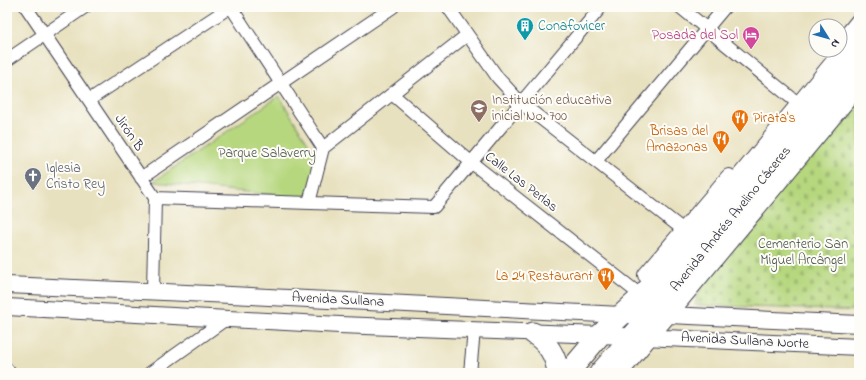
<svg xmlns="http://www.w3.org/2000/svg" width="866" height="380" viewBox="0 0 866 380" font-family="'Indie Flower',sans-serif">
  <defs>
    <pattern id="cemetery-stones" width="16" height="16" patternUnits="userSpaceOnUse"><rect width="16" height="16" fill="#b6d77e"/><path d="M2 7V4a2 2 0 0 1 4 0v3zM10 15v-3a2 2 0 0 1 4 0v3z" fill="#9cb86e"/></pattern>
  </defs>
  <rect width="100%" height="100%" fill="#fdfcf7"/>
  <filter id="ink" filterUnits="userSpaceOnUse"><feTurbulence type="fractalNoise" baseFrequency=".025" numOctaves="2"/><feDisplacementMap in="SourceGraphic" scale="8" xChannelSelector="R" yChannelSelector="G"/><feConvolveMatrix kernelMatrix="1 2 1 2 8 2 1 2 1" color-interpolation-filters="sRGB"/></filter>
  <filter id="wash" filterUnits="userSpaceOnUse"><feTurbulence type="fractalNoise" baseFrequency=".012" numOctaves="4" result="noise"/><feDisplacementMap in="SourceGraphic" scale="16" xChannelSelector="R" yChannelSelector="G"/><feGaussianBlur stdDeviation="0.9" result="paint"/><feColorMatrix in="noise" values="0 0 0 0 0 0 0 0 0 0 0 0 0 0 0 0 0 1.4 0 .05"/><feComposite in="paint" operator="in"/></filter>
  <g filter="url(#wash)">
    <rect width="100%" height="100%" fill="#e8e1bf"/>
    <path fill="#b6d77e" stroke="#6c7c5c" d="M279 96 318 159 309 199 153 182Z"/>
    <path fill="url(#cemetery-stones)" stroke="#6c7c5c" d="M859 94V311L695 305 697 295 702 286Z"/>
  </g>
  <g filter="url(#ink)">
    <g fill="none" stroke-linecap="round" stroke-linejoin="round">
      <defs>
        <path id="street" d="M26 7 155 198 153 291
          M231 7 323 148
          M448 7 498 78 521 103 690 235
          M680 7 794 100
          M7 60 85 7
          M392 94 472 163 634 290
          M89 100 230 7
          M323 148 467 35
          M596 161 725 7
          M141 178 393 7
          M155 198 434 207 601 7
          M309 203 323 148
          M7 369 10 373
          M150 373 226 319
          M470 373 474 330"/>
        <path id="secondary" d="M842 42 859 21
          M646 275 729 177
          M7 285 231 295 621 315H669L859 324
          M7 307 340 325 600 335 859 347
          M620 373 859 86"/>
        <path id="highway" d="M533 333C548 343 556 355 558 373
          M568 373 600 335 642 296 693 237 859 35
          M600 373 652 314 859 62"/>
      </defs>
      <use href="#street" stroke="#403f4f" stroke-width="14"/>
      <use href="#secondary" stroke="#403f4f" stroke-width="18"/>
      <use href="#highway" stroke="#403f4f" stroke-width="23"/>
      <use href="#street" stroke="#fff" stroke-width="12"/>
      <use href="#secondary" stroke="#fff" stroke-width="16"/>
      <use href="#highway" stroke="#fff" stroke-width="21"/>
    </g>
  </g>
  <defs>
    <symbol id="building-pin" viewBox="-11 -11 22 30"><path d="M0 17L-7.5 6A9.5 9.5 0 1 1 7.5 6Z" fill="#0f9aa8" stroke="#fdfcf7"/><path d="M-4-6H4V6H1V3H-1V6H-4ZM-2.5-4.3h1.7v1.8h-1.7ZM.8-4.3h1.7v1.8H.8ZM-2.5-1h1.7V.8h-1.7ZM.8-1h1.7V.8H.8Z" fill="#fff"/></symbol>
    <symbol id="hotel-pin" viewBox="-11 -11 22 30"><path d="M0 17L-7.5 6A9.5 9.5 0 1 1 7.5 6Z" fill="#d1479c" stroke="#fdfcf7"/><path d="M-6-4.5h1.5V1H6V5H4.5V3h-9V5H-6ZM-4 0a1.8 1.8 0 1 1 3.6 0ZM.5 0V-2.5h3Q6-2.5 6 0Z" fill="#fff"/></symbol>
    <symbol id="school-pin" viewBox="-11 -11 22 30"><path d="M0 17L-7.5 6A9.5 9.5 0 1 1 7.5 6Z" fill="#8d6e63" stroke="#fdfcf7"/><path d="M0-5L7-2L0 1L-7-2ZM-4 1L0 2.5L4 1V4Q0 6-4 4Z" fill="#fff"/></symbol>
    <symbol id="restaurant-pin" viewBox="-11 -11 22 30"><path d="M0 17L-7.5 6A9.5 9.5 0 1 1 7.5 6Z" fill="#e8710a" stroke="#fdfcf7"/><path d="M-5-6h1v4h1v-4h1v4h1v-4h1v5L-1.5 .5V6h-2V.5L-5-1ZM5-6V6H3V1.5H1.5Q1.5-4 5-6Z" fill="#fff"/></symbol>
    <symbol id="church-pin" viewBox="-11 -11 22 30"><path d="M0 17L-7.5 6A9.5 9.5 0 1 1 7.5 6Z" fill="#6b7280" stroke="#fdfcf7"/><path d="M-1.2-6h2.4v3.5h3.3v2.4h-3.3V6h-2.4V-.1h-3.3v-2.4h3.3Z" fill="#fff"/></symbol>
  </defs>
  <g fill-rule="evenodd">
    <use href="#building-pin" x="515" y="16" width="20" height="27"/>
    <use href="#hotel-pin" x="741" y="25" width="20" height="27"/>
    <use href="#school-pin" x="469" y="98" width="20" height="27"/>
    <use href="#restaurant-pin" x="730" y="108" width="20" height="27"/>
    <use href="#restaurant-pin" x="711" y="129" width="20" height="27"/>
    <use href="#church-pin" x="23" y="166" width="20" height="27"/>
    <use href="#restaurant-pin" x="596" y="266" width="20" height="27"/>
  </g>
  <g text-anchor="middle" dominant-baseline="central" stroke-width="4" stroke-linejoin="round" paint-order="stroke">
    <g font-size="14" fill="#0d838f" stroke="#fdfcf7" text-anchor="start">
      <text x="538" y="26">Conafovicer</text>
    </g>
    <g font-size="14" fill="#b23c85" stroke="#fdfcf7" text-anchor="end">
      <text x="738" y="35">Posada del Sol</text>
    </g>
    <g font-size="14" fill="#785e54" stroke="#fdfcf7" text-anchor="start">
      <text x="492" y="100">Institución educativa<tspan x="492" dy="16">inicial No. 700</tspan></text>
    </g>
    <g font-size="14" fill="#c56008" stroke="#fdfcf7" text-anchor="end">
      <text x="753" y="118" text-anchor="start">Pirata's</text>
      <text x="708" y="131">Brisas del<tspan x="708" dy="16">Amazonas</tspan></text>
      <text x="593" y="276">La 24 Restaurant</text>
    </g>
    <g font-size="14" fill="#22223b" stroke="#fdfcf7">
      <text transform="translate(129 133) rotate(56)">Jirón B</text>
      <text transform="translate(521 182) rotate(38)">Calle Las Perlas</text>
      <text transform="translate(731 219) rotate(-51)">Avenida Andrés Avelino Cáceres</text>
      <text transform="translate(338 300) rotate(3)">Avenida Sullana</text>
      <text transform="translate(745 341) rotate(3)">Avenida Sullana Norte</text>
    </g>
    <g font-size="14" fill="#4e584f" stroke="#fdfcf7">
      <text x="267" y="153">Parque Salaverry</text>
      <text x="803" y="244">Cementerio San<tspan x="803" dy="16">Miguel Arcángel</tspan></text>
    </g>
    <g font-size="14" fill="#5b616d" stroke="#fdfcf7" text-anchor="start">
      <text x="46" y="168">Iglesia<tspan x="46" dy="16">Cristo Rey</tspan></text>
    </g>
  </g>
  <rect width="866" height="380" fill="none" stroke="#fdfcf7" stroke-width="24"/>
  <g transform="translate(828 38) rotate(127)"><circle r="19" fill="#fdfcf7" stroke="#a5a5ac"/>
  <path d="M0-3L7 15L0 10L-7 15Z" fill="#1f6fb2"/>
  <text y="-6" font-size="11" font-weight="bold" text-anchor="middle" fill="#22223b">N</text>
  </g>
</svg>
